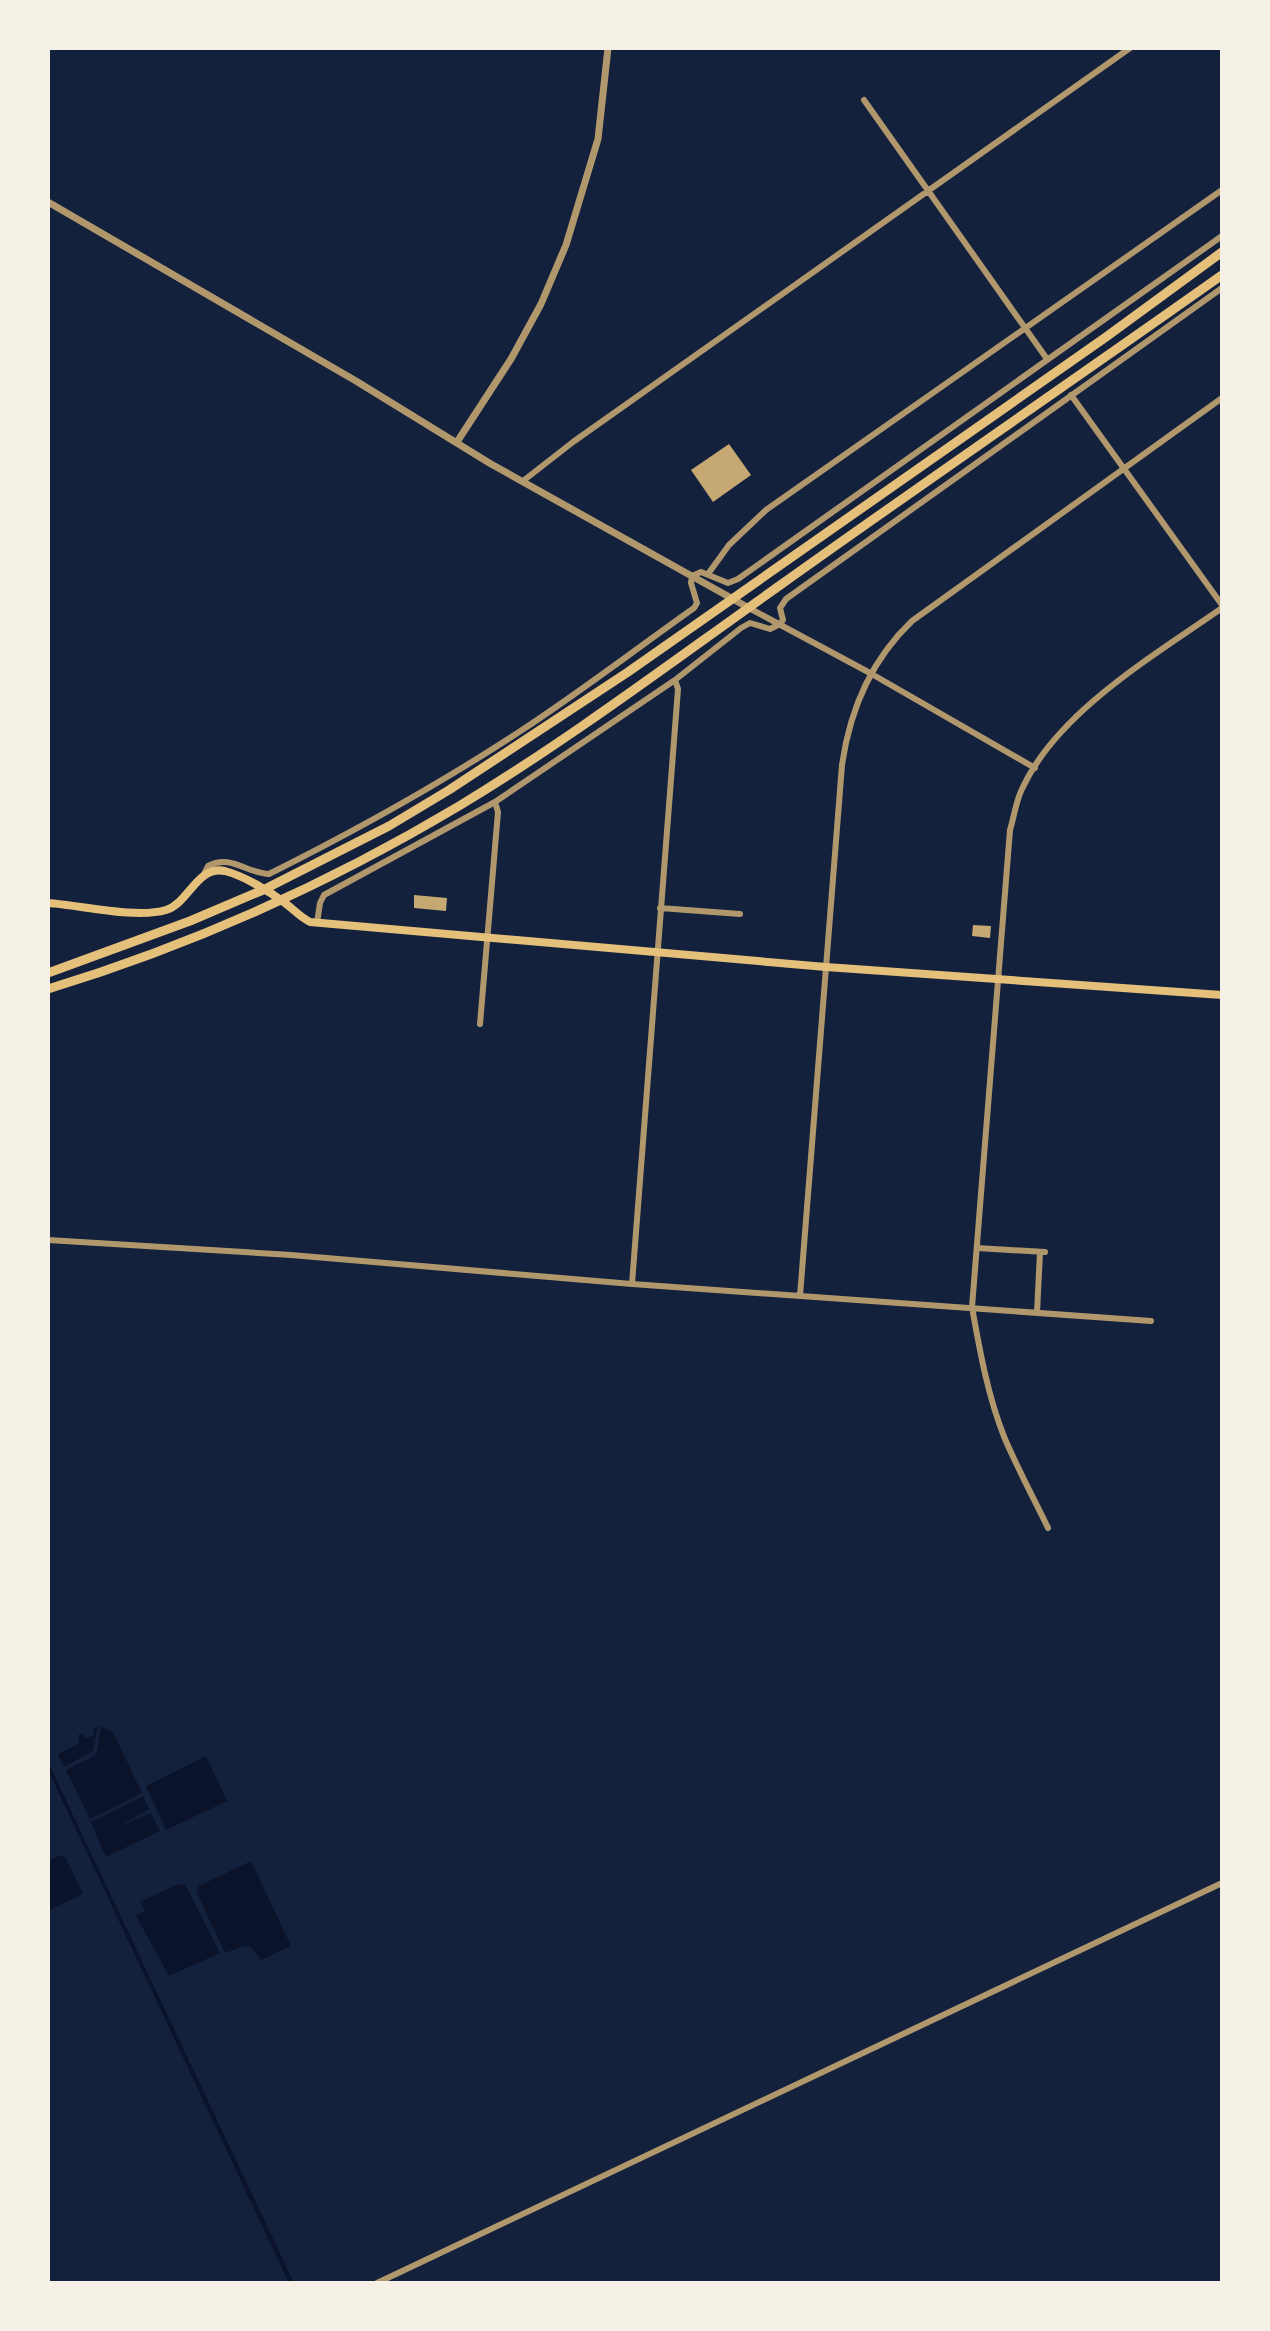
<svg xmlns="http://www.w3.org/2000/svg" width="1270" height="2331" viewBox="0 0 1270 2331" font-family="Mulish,sans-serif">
  <rect width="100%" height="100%" fill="#14213d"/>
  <path fill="#0b132b" d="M98 1726 93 1751 64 1767 58 1754 78 1744 79 1734H82L87 1739 94 1734V1728Z
    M101 1727 113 1732 142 1793 90 1819 66 1770 96 1755Z
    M206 1756 227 1801 166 1830 146 1786Z
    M48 1762 294 2283H289L48 1770Z
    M143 1796 149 1809 118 1827 151 1813 160 1831 106 1857 91 1822Z
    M61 1855 66 1858 83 1894 48 1911V1861Z
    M251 1861 291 1946 261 1960 251 1947 244 1946 225 1953 196 1891 199 1886Z
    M185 1884 220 1953 169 1976 136 1916 145 1911 140 1902 176 1885Z"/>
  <path fill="#c6a872" d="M729 444 751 475 713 502 691 470Z
    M414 895 447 898 446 911 414 908Z
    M973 925 991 926 990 938 972 936Z"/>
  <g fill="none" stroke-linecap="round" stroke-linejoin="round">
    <path stroke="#b1986c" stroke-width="6" d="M864 100 1047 359
      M1071 395 1222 605
      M523 481 573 442 1130 48
      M708 574 729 545 766 510 1222 190
      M749 608 870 673 1035 768
      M780 624 783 620 780 608 786 599 1222 288
      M204 874 208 866C231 854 246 873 269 874 355 831 438 785 519 732 579 693 636 649 694 608L697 603 691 583 692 576 701 572 728 583 738 579 1222 236
      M660 908 740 914
      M317 923 320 903 324 895 495 802 675 680 741 628 750 623 770 629 780 624
      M480 1024 498 812 495 802
      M48 1240 291 1255 632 1284 1151 1321
      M977 1248 1045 1252
      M632 1284 678 689 675 680
      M800 1296 842 765C850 709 871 660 912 621L1222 398
      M1037 1313 1040 1252
      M1048 1528C1034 1499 1018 1469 1005 1439 988 1397 980 1352 972 1307L1010 830C1014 817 1016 801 1022 789 1057 712 1155 655 1222 608
      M377 2283 1222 1883"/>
    <path stroke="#b1986c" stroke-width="7" d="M48 202 356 381 491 464 749 608
      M457 442 511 359 541 304 566 245 598 139 608 48"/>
    <path stroke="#e5c07b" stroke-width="8" d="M48 903C80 905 136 919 166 910 189 903 197 865 225 871 244 876 269 891 285 903 293 909 300 917 310 922L826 967 1222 995"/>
    <path stroke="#e5c07b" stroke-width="9" d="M48 973 190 921 263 890 389 826 449 790 628 672 1106 337 1222 252
      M48 989C192 945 330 883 459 806 570 739 673 661 779 586 926 481 1075 379 1222 275"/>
  </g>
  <rect width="1270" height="2331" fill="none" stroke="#f6f1e7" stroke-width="100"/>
</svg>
